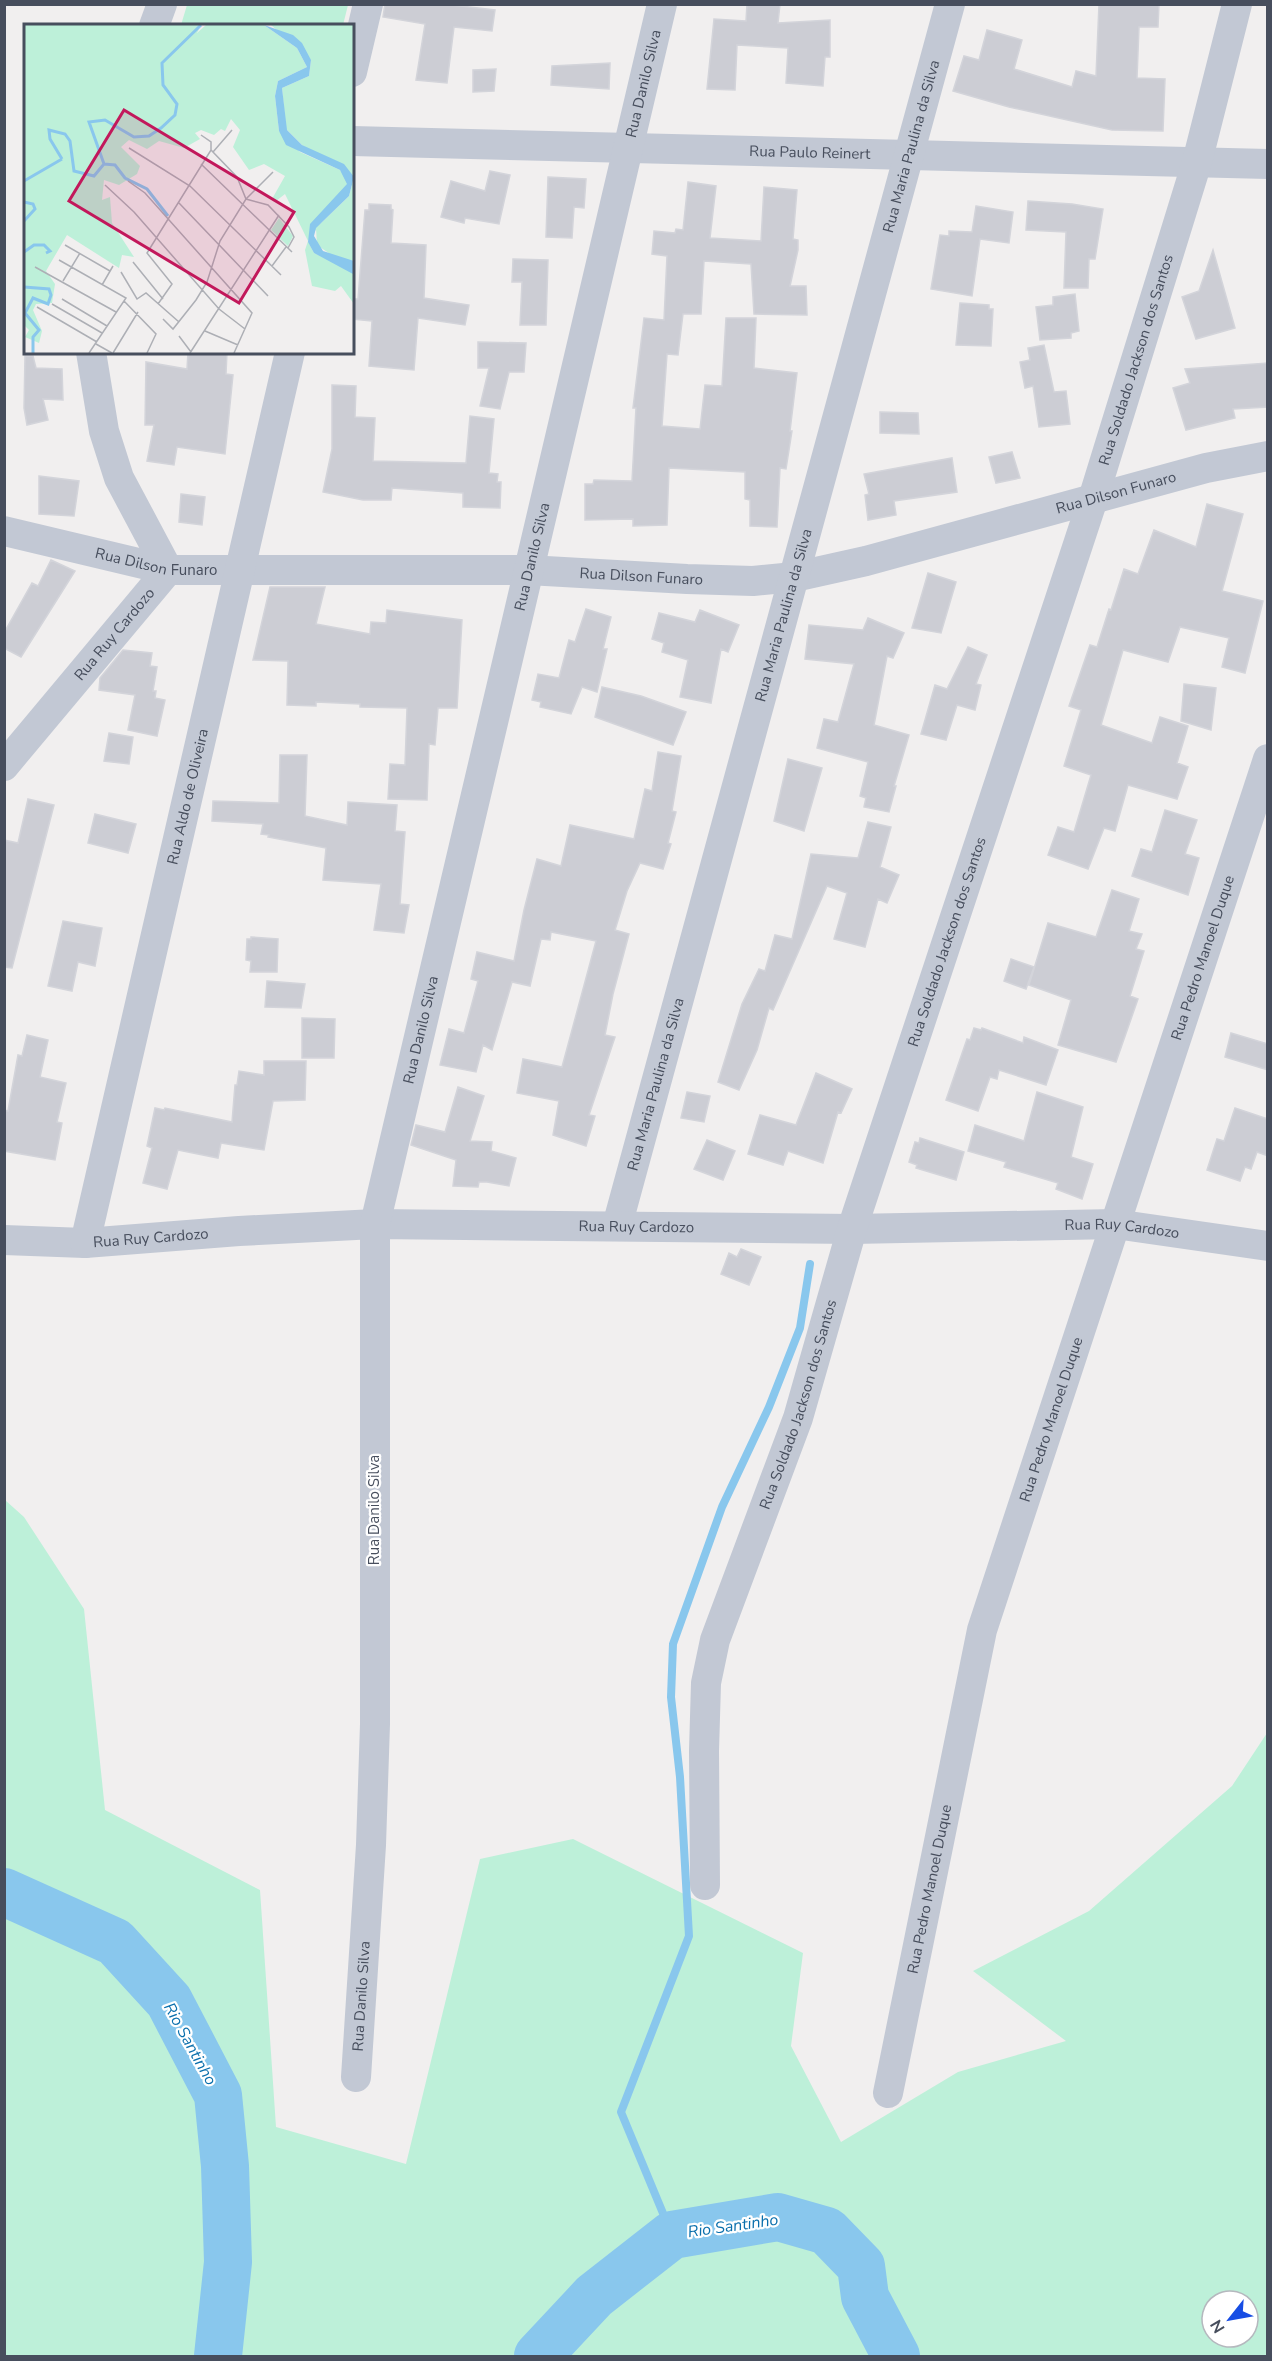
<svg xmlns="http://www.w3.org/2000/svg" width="1272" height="2361" viewBox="0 0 1272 2361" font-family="'Nunito Sans',sans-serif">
  <rect width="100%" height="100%" fill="#f1efef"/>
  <path fill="#bdf0d9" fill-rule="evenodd" d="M187 5V4L348 5 343 25H181Z
    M5 1500 24 1517 84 1609 105 1810 260 1890 276 2127 406 2164 480 1859 573 1839 803 1953 791 2046 841 2142 958 2072 1066 2041 973 1971 1089 1911 1232 1786 1267 1733V2356H5ZM1212 2301H1248V2337H1212Z"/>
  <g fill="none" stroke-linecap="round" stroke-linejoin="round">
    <path stroke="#89c7ed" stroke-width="8" d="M672 2235 621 2112 689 1936 680 1777 671 1697 673 1644 722 1507 769 1407 800 1328 810 1264"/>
    <path stroke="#89c7ed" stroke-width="48" d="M4 1892 115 1942 169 2001 218 2095 225 2166 228 2262 218 2356
      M538 2356 594 2296 672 2235 778 2217 827 2231 861 2266 865 2297 896 2356"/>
  </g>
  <path fill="#cccdd4" stroke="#d3d4da" stroke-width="1.5" d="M385 4 452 5 495 10 492 31 454 27 447 83 416 80 425 24 383 17Z
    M747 4H780L778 23 830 20V57H825L823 86 786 83 788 48 737 45 735 90 707 89 714 19 746 21Z
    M1099 4H1159L1158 27H1139L1137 78 1165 79 1163 131 1112 130 1009 107 953 91 964 56 979 60 987 30 1022 40 1014 69 1072 87 1076 71 1096 76Z
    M610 63 609 89 551 85 552 66Z
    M496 69 494 91 473 92V70Z
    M490 171 510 175 499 224 465 218 464 223 441 217 451 181 485 191Z
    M548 177 586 179 584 208 574 207 572 238 546 237Z
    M688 182 716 186 710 238 761 241 764 187 797 190 793 239 798 240V250L790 286H806L807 315 754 314 751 264 704 261 701 314H683L678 355 667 354 662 426 700 429 705 385 722 386 726 318H756L754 368 797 373 790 431H792L786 469 780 468 777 527 750 526V500L745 499V472L669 468 667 525 633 526V519L585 520V484H593L594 480 632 481 636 408H633L644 318 664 320 667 256 652 254 654 231 675 233 676 229 683 230Z
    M1028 201 1072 204 1103 209 1095 259H1089L1088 288H1064L1066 232 1026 230Z
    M369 204 391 205V209L393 210 391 243 426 245 424 298 469 305 465 325 418 318 414 370 369 366 372 321 352 319V299H358L365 210H369Z
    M976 206 1013 212 1009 243 980 239 972 296 931 289 940 235 949 236V231L972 232Z
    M1213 250 1235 328 1196 339 1182 297 1199 291Z
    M513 259 548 260 546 325H520L522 282H512Z
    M1075 294 1079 331 1071 333V338L1040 340 1036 307 1053 305V297Z
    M960 303 989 305V309H993L991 346 956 345Z
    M478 342 526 343 524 372H509L500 409 480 406 489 368H478Z
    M1044 345 1054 392 1066 391 1070 424 1039 427 1033 386 1025 388 1020 362 1030 360 1028 348Z
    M188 352H227L226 374 233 375 225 454 177 447 174 465 147 461 154 425H145L146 362 187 369Z
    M25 356H33L36 368 62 369 63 400 43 399 48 420 27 425 24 408Z
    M1268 363V407L1233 409 1235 418 1186 430 1173 388 1190 383 1185 369Z
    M332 385 356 386 355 417 375 418 373 461 466 463 470 416 494 419 489 473 498 474 497 482H501L500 508 463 507V493L392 488 391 500H363L323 492 332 449Z
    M880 412 918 413 919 434 880 433Z
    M1012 452 1020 478 996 483 989 457Z
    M952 458 957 492 894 501 896 515 868 520 865 495 869 494 864 474Z
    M39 476 79 481 74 516 39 514Z
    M181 494 205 497 202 525 179 522Z
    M1207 504 1243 514 1222 591 1263 601 1245 673 1222 667 1229 638 1180 627 1168 662 1123 650 1101 725 1152 743 1160 717 1188 726 1177 763 1188 767 1177 799 1128 785 1115 831 1104 828 1088 869 1048 855 1058 827 1074 832 1091 775 1064 766 1081 710 1069 706 1090 645 1097 647 1109 609 1111 610 1124 569 1138 574 1154 530 1196 547Z
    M51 560 75 571 21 657 4 648V633L32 583 38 586Z
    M928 573 956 582 941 633 912 628Z
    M270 587H325L316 624 370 634 371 622 386 623 387 610 462 620 457 708H438L435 745 429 744 427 800 388 799 390 764 405 765 407 708 360 707V704L316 702V706L287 705 288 661 253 660Z
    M586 609 611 617 603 649H607L597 692 582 687 571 714 540 707 541 702 532 700 538 674 559 678 569 640 575 642Z
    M700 610 739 625 728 652 721 649 711 703 680 697 688 660 662 652 664 643 652 639 659 613 695 622Z
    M868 618 904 633 893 658 887 656 874 725 909 735 894 786H896L889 812 864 807 866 798 860 796 868 762 817 748 824 719 838 722 854 664 805 659 809 625 863 630Z
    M968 647 987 655 976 684 981 685 975 710 957 705 946 740 921 734 935 685 947 689Z
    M123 650 152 653 150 666 157 667 153 691H156L155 698 165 700 157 736 128 730 135 695 99 690 100 678Z
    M1184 684 1216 688 1211 730 1181 721Z
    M602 687 641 696 686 712 673 745 595 717Z
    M109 733 133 737 129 764 104 761Z
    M658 752 681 756 672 811 676 812 668 843 671 844 663 869 640 863 627 891 615 930 629 934 613 994 605 1035 615 1037 589 1115 595 1116 586 1146 553 1135 559 1101 517 1093 523 1059 562 1067 596 941 551 932 550 940 541 939 530 986 512 982 492 1050 483 1045 476 1072 440 1065 449 1029 464 1033 478 981 471 979 477 952 514 961 524 910 537 859 561 866 570 825 634 839 645 789 652 791Z
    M280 755H307L305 816 347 825 348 802 397 805 395 831 405 832 400 904 409 905 404 933 374 930 381 884 323 880 326 848 268 837 269 835 261 834 263 824 212 821 213 801 279 803Z
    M788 759 822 768 804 831 774 821Z
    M28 799 54 805 12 968 4 967V840L18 843Z
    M1165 810 1197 820 1185 854 1199 858 1188 895 1132 876 1141 849 1152 852Z
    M95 814 136 824 128 853 88 843Z
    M868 822 891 827 880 867 899 875 887 903 878 899 865 947 834 939 847 893 827 886 773 1010 769 1008 757 1050 739 1090 718 1082 742 1004 759 969 765 971 775 935 792 939 811 854 858 858Z
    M1112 890 1139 899 1129 931 1142 934 1136 949 1144 951 1130 996 1138 999 1116 1062 1058 1045 1071 1000 1029 985 1048 923 1096 937Z
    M63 921 102 928 95 966 78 962 72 991 48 986Z
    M251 937 278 939 277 972H250L251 961 246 960 247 939H251Z
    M1011 959 1034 967 1026 989 1004 981Z
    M267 981 305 984 301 1008 265 1007Z
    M302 1018 335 1019 334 1058H302Z
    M974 1028 981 1030 982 1028 1023 1043 1024 1037 1058 1050 1046 1085 999 1070 997 1079 990 1077 978 1111 946 1100 967 1039 970 1040Z
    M1231 1033 1268 1044V1070L1225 1057Z
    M27 1035 48 1040 40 1077 66 1083 57 1122 62 1123 55 1160 4 1151V1110L8 1111 18 1055 22 1056Z
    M264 1061H306L305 1100 273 1101 264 1150 221 1143 218 1158 178 1150 167 1189 143 1183 152 1148 147 1146 155 1108 164 1110 165 1108 232 1122 235 1085H237L239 1071 264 1075Z
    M816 1073 852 1089 841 1113 838 1112 823 1163 788 1151 783 1165 748 1154 760 1115 796 1125Z
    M458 1087 484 1096 470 1141 492 1142 491 1151 516 1158 509 1186 487 1182H479L478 1187 453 1186 456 1160 411 1145 416 1125 445 1132Z
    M687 1092 710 1096 704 1122 681 1118Z
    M1037 1092 1083 1107 1071 1157 1093 1164 1082 1199 1056 1189 1058 1183 1004 1167 1006 1162 968 1151 975 1125 1024 1141Z
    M1235 1108 1268 1119V1156L1257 1152 1251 1169 1245 1167 1240 1181 1207 1170 1217 1139 1224 1141Z
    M920 1138 964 1152 956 1180 916 1168 917 1165 909 1162 915 1142 919 1143Z
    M707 1140 735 1151 723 1180 694 1169Z
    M741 1249 761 1257 749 1285 721 1274 729 1253 737 1257Z"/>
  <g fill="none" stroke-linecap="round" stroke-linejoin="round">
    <g stroke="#c2c8d4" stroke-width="30">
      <path d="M154 26 162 4"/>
      <path d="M352 72 368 4"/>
      <path id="s1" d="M352 141 1268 164"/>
      <path id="s2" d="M4 531 168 570H528L687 579 753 581 794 577 866 561 1206 468 1268 456"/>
      <path id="s3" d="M4 766 168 570 119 478 104 431 91 352"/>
      <path id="s4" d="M617 1226 950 4"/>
      <path id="s5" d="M4 1240 85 1243 239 1231 375 1224 852 1229 1115 1224 1268 1246"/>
      <path id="s6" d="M85 1243 290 352"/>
      <path id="s7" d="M705 1885 704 1751 706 1683 715 1640 798 1418 852 1229 1093 499 1197 162 1237 4"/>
      <path id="s8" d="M356 2077 371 1845 375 1724V1224L662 4"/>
      <path id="s9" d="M888 2093 982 1630 1268 759"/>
    </g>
  </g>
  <g text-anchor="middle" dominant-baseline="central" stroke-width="4.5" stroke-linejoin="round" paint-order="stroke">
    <g font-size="15" fill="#474e5d" stroke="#fff">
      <text stroke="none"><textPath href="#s8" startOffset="2025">Rua Danilo Silva</textPath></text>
      <text stroke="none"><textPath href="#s4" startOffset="1119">Rua Maria Paulina da Silva</textPath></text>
      <text stroke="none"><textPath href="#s1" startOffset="458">Rua Paulo Reinert</textPath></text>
      <text stroke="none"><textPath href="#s7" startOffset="1594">Rua Soldado Jackson dos Santos</textPath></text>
      <text stroke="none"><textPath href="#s2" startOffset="1128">Rua Dilson Funaro</textPath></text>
      <text stroke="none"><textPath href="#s8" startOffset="1539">Rua Danilo Silva</textPath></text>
      <text stroke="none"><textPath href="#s2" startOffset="156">Rua Dilson Funaro</textPath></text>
      <text stroke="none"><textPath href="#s2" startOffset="642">Rua Dilson Funaro</textPath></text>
      <text stroke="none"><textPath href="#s4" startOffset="633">Rua Maria Paulina da Silva</textPath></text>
      <text stroke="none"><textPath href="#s3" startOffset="172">Rua Ruy Cardozo</textPath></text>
      <text stroke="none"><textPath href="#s6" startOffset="458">Rua Aldo de Oliveira</textPath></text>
      <text stroke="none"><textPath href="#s7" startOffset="982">Rua Soldado Jackson dos Santos</textPath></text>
      <text stroke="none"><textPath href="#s9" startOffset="1180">Rua Pedro Manoel Duque</textPath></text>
      <text stroke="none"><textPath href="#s8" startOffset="1053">Rua Danilo Silva</textPath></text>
      <text stroke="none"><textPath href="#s4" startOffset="147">Rua Maria Paulina da Silva</textPath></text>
      <text stroke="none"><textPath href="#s5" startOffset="633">Rua Ruy Cardozo</textPath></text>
      <text stroke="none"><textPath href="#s5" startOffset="1119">Rua Ruy Cardozo</textPath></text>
      <text stroke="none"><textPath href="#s5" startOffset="147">Rua Ruy Cardozo</textPath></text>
      <text stroke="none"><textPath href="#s7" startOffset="496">Rua Soldado Jackson dos Santos</textPath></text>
      <text stroke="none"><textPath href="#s9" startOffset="694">Rua Pedro Manoel Duque</textPath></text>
      <text transform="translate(374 1510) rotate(-90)">Rua Danilo Silva</text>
      <text stroke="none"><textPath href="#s9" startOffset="208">Rua Pedro Manoel Duque</textPath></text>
      <text stroke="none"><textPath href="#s8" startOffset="81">Rua Danilo Silva</textPath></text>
    </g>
    <g font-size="16" font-style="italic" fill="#0a6fac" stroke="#fff">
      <text transform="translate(190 2044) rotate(61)">Rio Santinho</text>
      <text transform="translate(733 2226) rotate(-8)">Rio Santinho</text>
    </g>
  </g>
  <g transform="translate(24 24)">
    <rect width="330" height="330" fill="#f1efef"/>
    <path d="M0 1H177L173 9 182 1H240L273 24 283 43 254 57 251 72 255 107 276 128 316 146 321 153 324 160 284 217 290 229 329 247 330 280 317 262 311 267 288 262 281 226 284 217 261 170 252 177 248 175 261 152 240 140 225 146 209 123 216 106 207 95 201 107 197 105 190 111 177 106 171 109 176 115 160 124 135 117 123 125 105 116 97 123 116 142 113 150 95 161 80 156 78 176 86 173 88 199 110 233 98 231 95 244 43 211 22 247 31 260 28 279 12 280 9 286 18 307 15 319 1 313 5 306 0 301ZM247 1H330V237L312 234 293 221 292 204 325 172 330 153 278 121 262 105 258 64 285 52 287 36ZM255 194 269 212 264 222 247 206Z" fill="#bdf0d9"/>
    <path d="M240 1 269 11 278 19 287 36 285 52 258 64 263 106 278 121 320 140 330 153 325 172 292 204 290 212 299 227 330 237 329 250 290 229 284 218 286 200 323 160 316 146 262 121 255 107 251 72 254 57 283 43 273 24Z" fill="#89c7ed"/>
    <path fill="none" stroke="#89c7ed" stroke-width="3" d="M38 135 26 115 25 106 41 110 46 117 50 147 70 152 80 140 65 98 81 96 110 113 125 112 137 104 151 91 153 80 139 61 138 39 177 1M80 140 91 141 101 154 123 165 144 192M0 157 38 135M0 178 9 180 11 185 0 197M0 228 10 221H20L26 227 22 229M0 263 25 265 27 271 24 280 9 274 1 289 15 306 9 313V329"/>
    <path fill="none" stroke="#adafb5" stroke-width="1.5" d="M177 111 187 118V126M105 124 166 162 257 251M189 128 208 106M177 140 268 228M104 157 121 169 228 289 210 329M81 161 110 188 195 285 221 305M155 179 244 272M41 221 86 247M35 236 102 274 65 329M109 238 139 275M248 242 262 223M11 243 92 288M97 248 113 275 122 269 155 298M39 257 56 229M78 261 89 242M38 275 83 302M100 277 132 310 123 329M28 280 78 309M134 280 148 260 123 229 187 126 213 153 222 175 244 181 265 203 270 213 264 224M13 283 73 318M139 295 149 305 172 276 183 258 196 217 222 175 249 148M181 307 214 321M155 312 167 328M72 320 88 329M89 329 114 288M166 329 255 191"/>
    <path fill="#c2185b" fill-opacity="0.15" stroke="#c2185b" stroke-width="3" d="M100 86 270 188 215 279 45 177Z"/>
    <rect width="330" height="330" fill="none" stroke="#474e5d" stroke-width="3"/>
  </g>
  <rect width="1272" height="2361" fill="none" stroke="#474e5d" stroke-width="12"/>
  <g transform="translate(1230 2319) rotate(239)"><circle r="28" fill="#ffffff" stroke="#b5b8be" stroke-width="1.5"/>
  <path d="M0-4.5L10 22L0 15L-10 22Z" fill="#174de4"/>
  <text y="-9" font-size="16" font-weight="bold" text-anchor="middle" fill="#474e5d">N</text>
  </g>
</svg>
